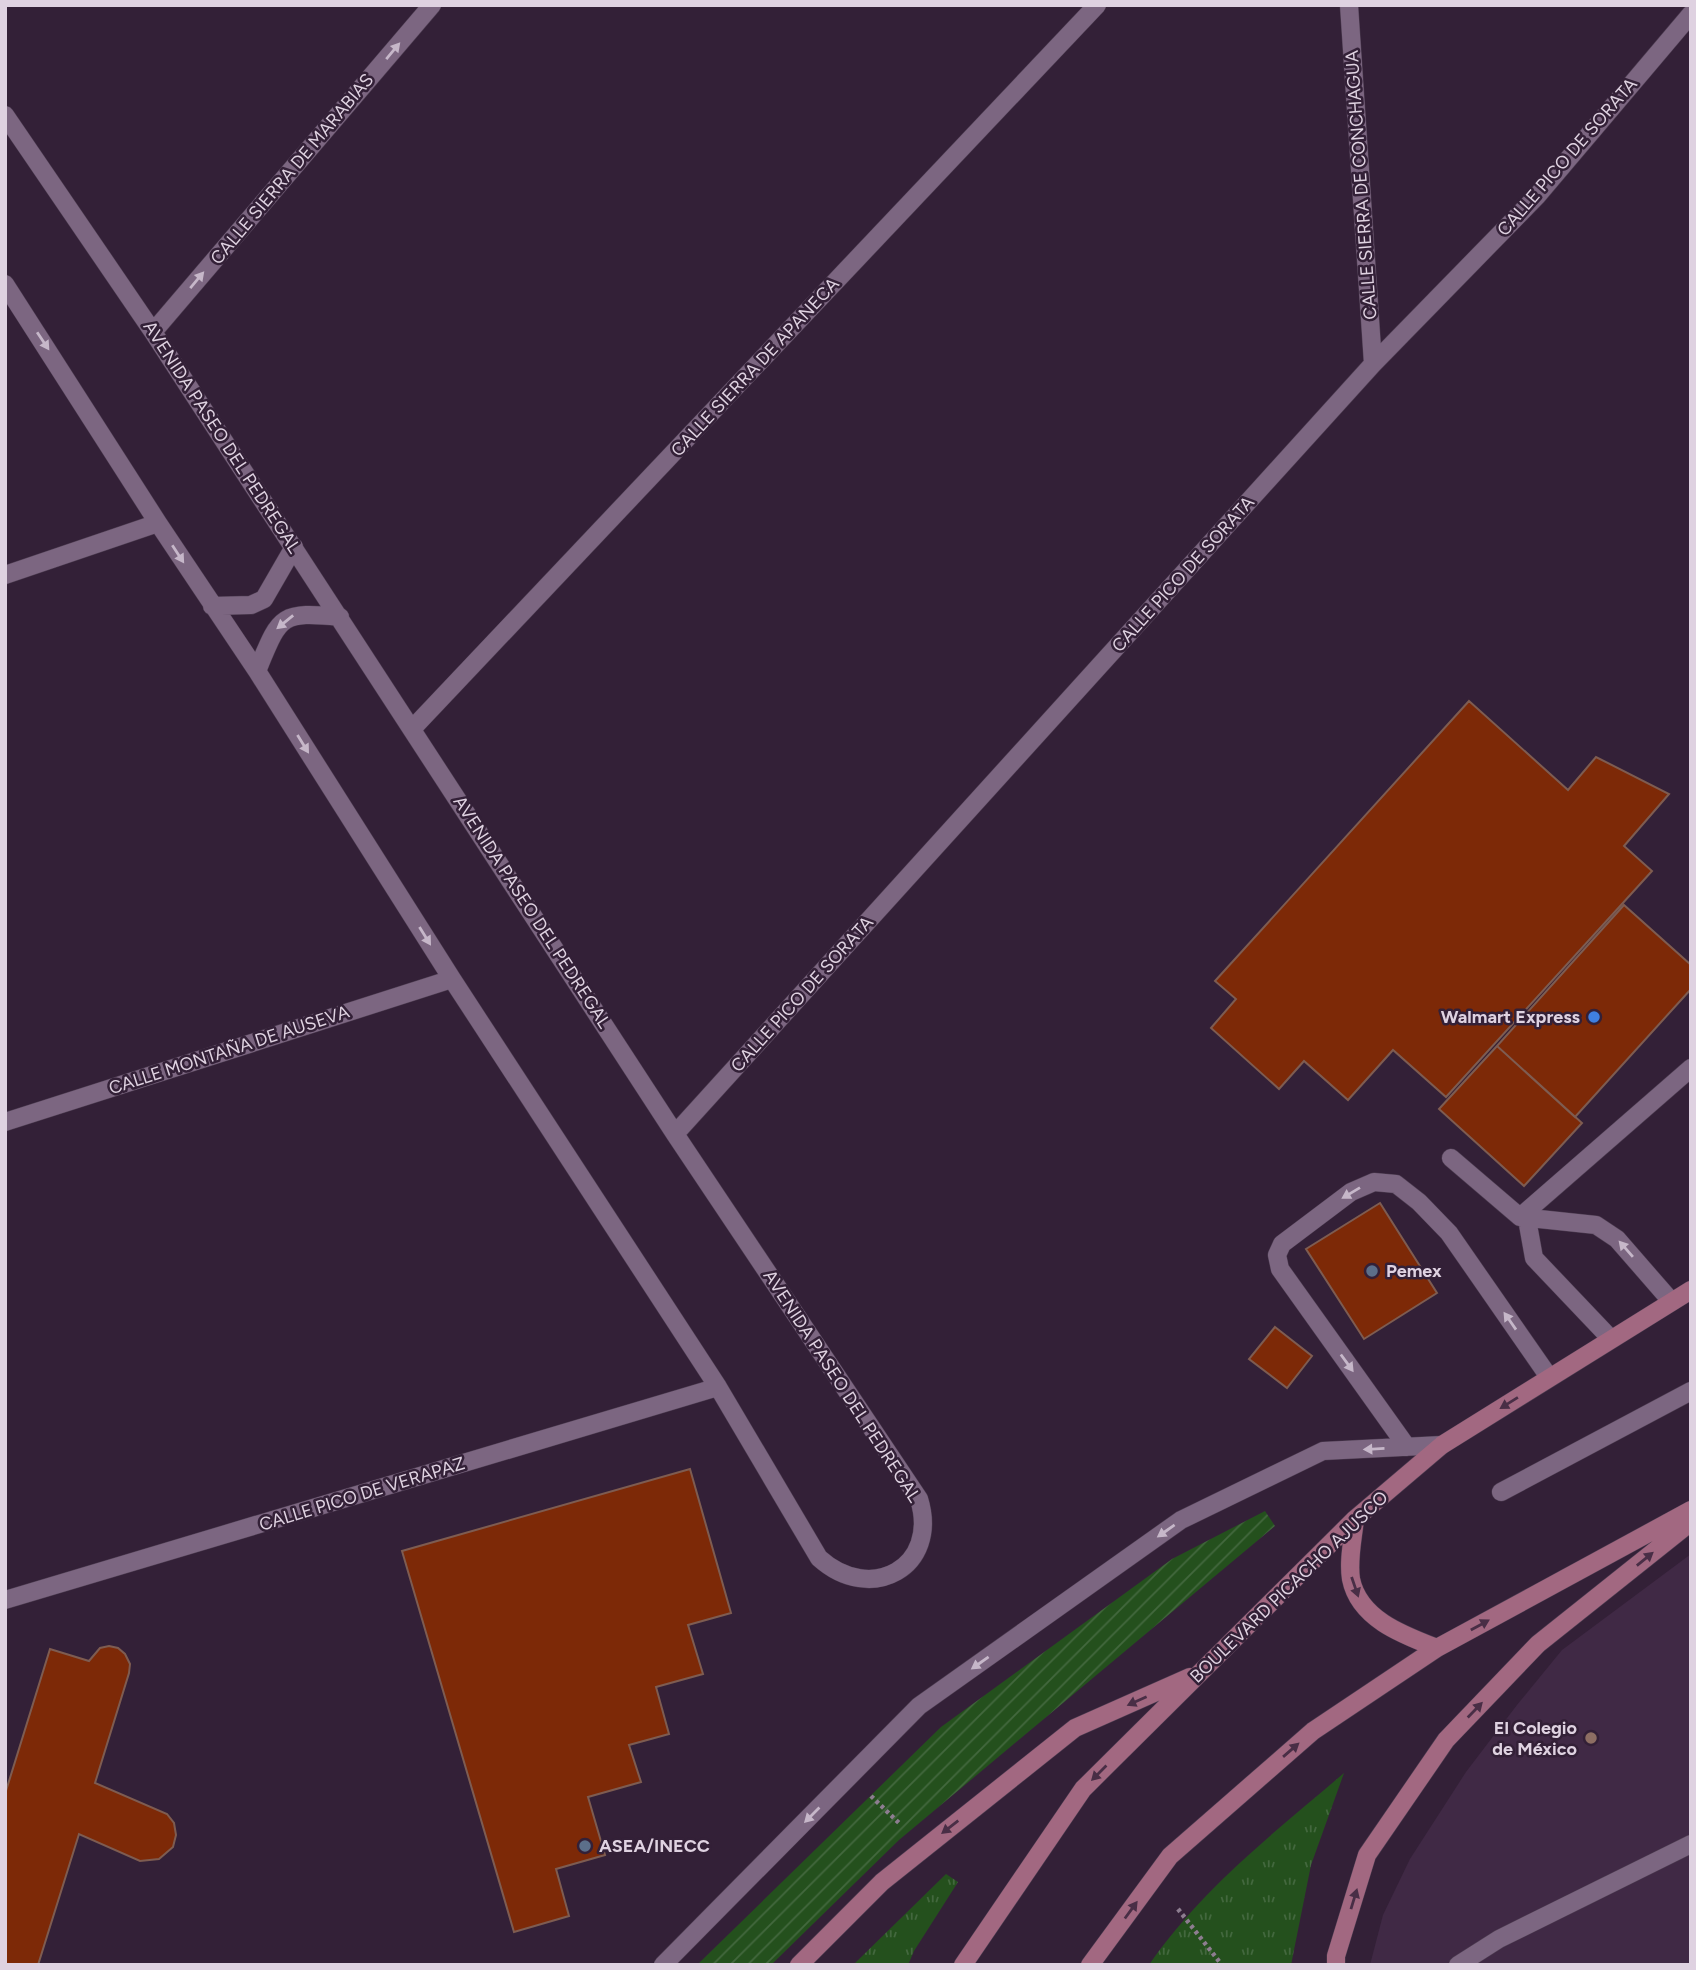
<svg xmlns="http://www.w3.org/2000/svg" width="1696" height="1970" viewBox="0 0 1696 1970" font-family="Figtree,sans-serif">
  <defs>
    <pattern id="grass-tufts" width="24" height="20" patternUnits="userSpaceOnUse" patternTransform="scale(1.75)"><rect width="24" height="20" fill="#24501d"/><path d="M3 7l-1-3M5 7V3M7 7l1-3M15 17l-1-3M17 17v-4M19 17l1-3" fill="none" stroke="#43683e"/></pattern>
    <pattern id="garden-furrows" width="10" height="10" patternUnits="userSpaceOnUse" patternTransform="scale(1.75)"><rect width="10" height="10" fill="#24501d"/><path d="M-1 1l2-2M0 10L10 0M9 11l2-2" fill="none" stroke="#43683e"/></pattern>
  </defs>
  <rect width="100%" height="100%" fill="#332037"/>
  <path fill="#402945" d="M1691 1554V1965H1370L1383 1915 1410 1859 1466 1772 1517 1705 1562 1650Z"/>
  <path fill="url(#grass-tufts)" d="M1344 1773 1311 1865 1291 1965H1149C1201 1889 1275 1832 1344 1773Z
    M946 1874 958 1882 914 1951 908 1965H853Z"/>
  <path fill="url(#garden-furrows)" d="M1265 1511 1275 1526 899 1840 771 1965H697L941 1727 1172 1559Z"/>
  <path fill="#7d2907" stroke="#7e5c51" stroke-width="2" d="M1469 701 1568 790 1596 757 1669 794 1624 846 1652 871 1446 1097 1393 1050 1348 1100 1304 1061 1279 1089 1211 1028 1236 999 1215 981Z
    M1624 905 1691 965V989L1575 1117 1497 1046Z
    M1497 1046 1582 1123 1524 1186 1439 1109Z
    M1380 1203 1437 1293 1364 1339 1306 1249Z
    M1275 1327 1312 1356 1287 1388 1249 1359Z
    M690 1469 731 1613 688 1625 703 1674 656 1687 669 1734 629 1745 641 1782 588 1797 605 1855 556 1869 569 1916 514 1932 402 1551Z
    M109 1646 118 1648 125 1654 130 1664 129 1673 95 1783 167 1814 174 1823 176 1835 173 1847 159 1859 140 1861 79 1834 38 1965H5V1794L50 1649 89 1661 100 1648Z"/>
  <g fill="none" stroke-linecap="round" stroke-linejoin="round">
    <defs>
      <path id="lane" d="M1451 1158 1520 1217 1596 1225 1617 1239 1671 1301
        M1520 1217 1691 1068
        M1527 1219 1534 1258 1611 1339
        M1407 1447 1280 1269 1277 1255 1282 1244 1351 1192 1374 1182 1396 1184 1419 1202 1449 1233 1549 1377
        M1501 1492 1691 1391
        M663 1965 919 1706 1181 1520 1323 1451 1442 1445
        M1458 1965 1499 1939 1691 1844"/>
      <path id="street" d="M1349 5 1373 364
        M5 115 153 332 675 1134 919 1499C940 1567 871 1605 819 1558L718 1387 452 979 257 671 158 523 5 284
        M153 332 432 5
        M5 575 158 523
        M212 606 251 605 264 599 294 547
        M257 671C280 616 279 611 340 617
        M413 728 1097 5
        M5 1122 452 979
        M675 1134 1373 364 1537 196 1691 14
        M5 1600 718 1387"/>
      <path id="secondary" d="M1355 1519C1353 1539 1348 1560 1351 1579 1359 1619 1403 1635 1437 1648
        M799 1965 882 1882 1075 1728 1190 1677
        M963 1965 1083 1789 1355 1519 1442 1445 1691 1290
        M1090 1965 1170 1856 1313 1731 1437 1648 1691 1510
        M1336 1965V1956L1367 1855 1446 1740 1538 1644 1691 1522"/>
    </defs>
    <use href="#lane" stroke="#4d3d51" stroke-width="19"/>
    <use href="#street" stroke="#4d3d51" stroke-width="19"/>
    <use href="#secondary" stroke="#4d3d51" stroke-width="19"/>
    <path stroke="#8d7d90" stroke-width="4.5" stroke-dasharray="3.5 3.5" stroke-linecap="butt" d="M871 1796 899 1823
      M1178 1909 1222 1965"/>
    <use href="#lane" stroke="#7c6681" stroke-width="18"/>
    <use href="#street" stroke="#7c6681" stroke-width="18"/>
    <use href="#secondary" stroke="#a26881" stroke-width="18"/>
  </g>
  <defs><path id="oneway-solid" d="M-6-.8H1V-3.2L6.5 0L1 3.2V.8H-6Z" transform="scale(1.75)"/></defs>
  <g fill="#c6b7c9">
    <use href="#oneway-solid" transform="translate(393 51) rotate(-50)"/>
    <use href="#oneway-solid" transform="translate(197 280) rotate(-50)"/>
    <use href="#oneway-solid" transform="translate(43 341) rotate(56)"/>
    <use href="#oneway-solid" transform="translate(178 554) rotate(57)"/>
    <use href="#oneway-solid" transform="translate(285 622) rotate(141)"/>
    <use href="#oneway-solid" transform="translate(303 744) rotate(58)"/>
    <use href="#oneway-solid" transform="translate(425 936) rotate(58)"/>
    <use href="#oneway-solid" transform="translate(1351 1193) rotate(149)"/>
    <use href="#oneway-solid" transform="translate(1626 1249) rotate(-131)"/>
    <use href="#oneway-solid" transform="translate(1510 1321) rotate(-125)"/>
    <use href="#oneway-solid" transform="translate(1347 1363) rotate(54)"/>
    <use href="#oneway-solid" transform="translate(1374 1449) rotate(177)"/>
    <use href="#oneway-solid" transform="translate(1166 1531) rotate(145)"/>
    <use href="#oneway-solid" transform="translate(980 1663) rotate(145)"/>
    <use href="#oneway-solid" transform="translate(812 1815) rotate(135)"/>
  </g>
  <g fill="#492e46">
    <use href="#oneway-solid" transform="translate(1509 1403) rotate(148)"/>
    <use href="#oneway-solid" transform="translate(1645 1559) rotate(-39)"/>
    <use href="#oneway-solid" transform="translate(1355 1587) rotate(71)"/>
    <use href="#oneway-solid" transform="translate(1480 1625) rotate(-29)"/>
    <use href="#oneway-solid" transform="translate(1137 1701) rotate(156)"/>
    <use href="#oneway-solid" transform="translate(1475 1710) rotate(-46)"/>
    <use href="#oneway-solid" transform="translate(1291 1750) rotate(-41)"/>
    <use href="#oneway-solid" transform="translate(1099 1773) rotate(135)"/>
    <use href="#oneway-solid" transform="translate(950 1827) rotate(142)"/>
    <use href="#oneway-solid" transform="translate(1354 1899) rotate(-73)"/>
    <use href="#oneway-solid" transform="translate(1131 1910) rotate(-54)"/>
  </g>
  <circle fill="#3f7fe0" stroke="#332037" stroke-width="2.5" cx="1594" cy="1017" r="7"/>
  <g fill="#5c6f8a" stroke="#332037" stroke-width="2.5">
    <circle cx="1372" cy="1271" r="7"/>
    <circle cx="585" cy="1846" r="7"/>
  </g>
  <circle fill="#8d6e63" stroke="#332037" stroke-width="2.5" cx="1591" cy="1738" r="7"/>
  <g text-anchor="middle" dominant-baseline="central" stroke-width="5" stroke-linejoin="round" paint-order="stroke">
    <g font-size="18" fill="#dfd2e1" stroke="#332037">
      <text transform="translate(1567 157) rotate(-49)">CALLE PICO DE SORATA</text>
      <text transform="translate(292 169) rotate(-50)">CALLE SIERRA DE MARABIAS</text>
      <text transform="translate(1361 185) rotate(-94)">CALLE SIERRA DE CONCHAGUA</text>
      <text transform="translate(755 367) rotate(-47)">CALLE SIERRA DE APANECA</text>
      <text transform="translate(222 437) rotate(57)">AVENIDA PASEO DEL PEDREGAL</text>
      <text transform="translate(1183 574) rotate(-48)">CALLE PICO DE SORATA</text>
      <text transform="translate(532 912) rotate(57)">AVENIDA PASEO DEL PEDREGAL</text>
      <text transform="translate(802 994) rotate(-48)">CALLE PICO DE SORATA</text>
      <text transform="translate(229 1050) rotate(-18)">CALLE MONTAÑA DE AUSEVA</text>
      <text transform="translate(842 1386) rotate(57)">AVENIDA PASEO DEL PEDREGAL</text>
      <text transform="translate(362 1494) rotate(-17)">CALLE PICO DE VERAPAZ</text>
      <text transform="translate(1289 1587) rotate(-44)">BOULEVARD PICACHO AJUSCO</text>
    </g>
    <g font-size="18" font-weight="bold" fill="#dfd2e1" stroke="#332037" text-anchor="end">
      <text x="1580" y="1017">Walmart Express</text>
      <text x="1386" y="1271" text-anchor="start">Pemex</text>
      <text x="1577" y="1728">El Colegio<tspan x="1577" dy="21">de México</tspan></text>
      <text x="599" y="1846" text-anchor="start">ASEA/INECC</text>
    </g>
  </g>
  <rect width="1696" height="1970" fill="none" stroke="#dfd2e1" stroke-width="14"/>
</svg>
